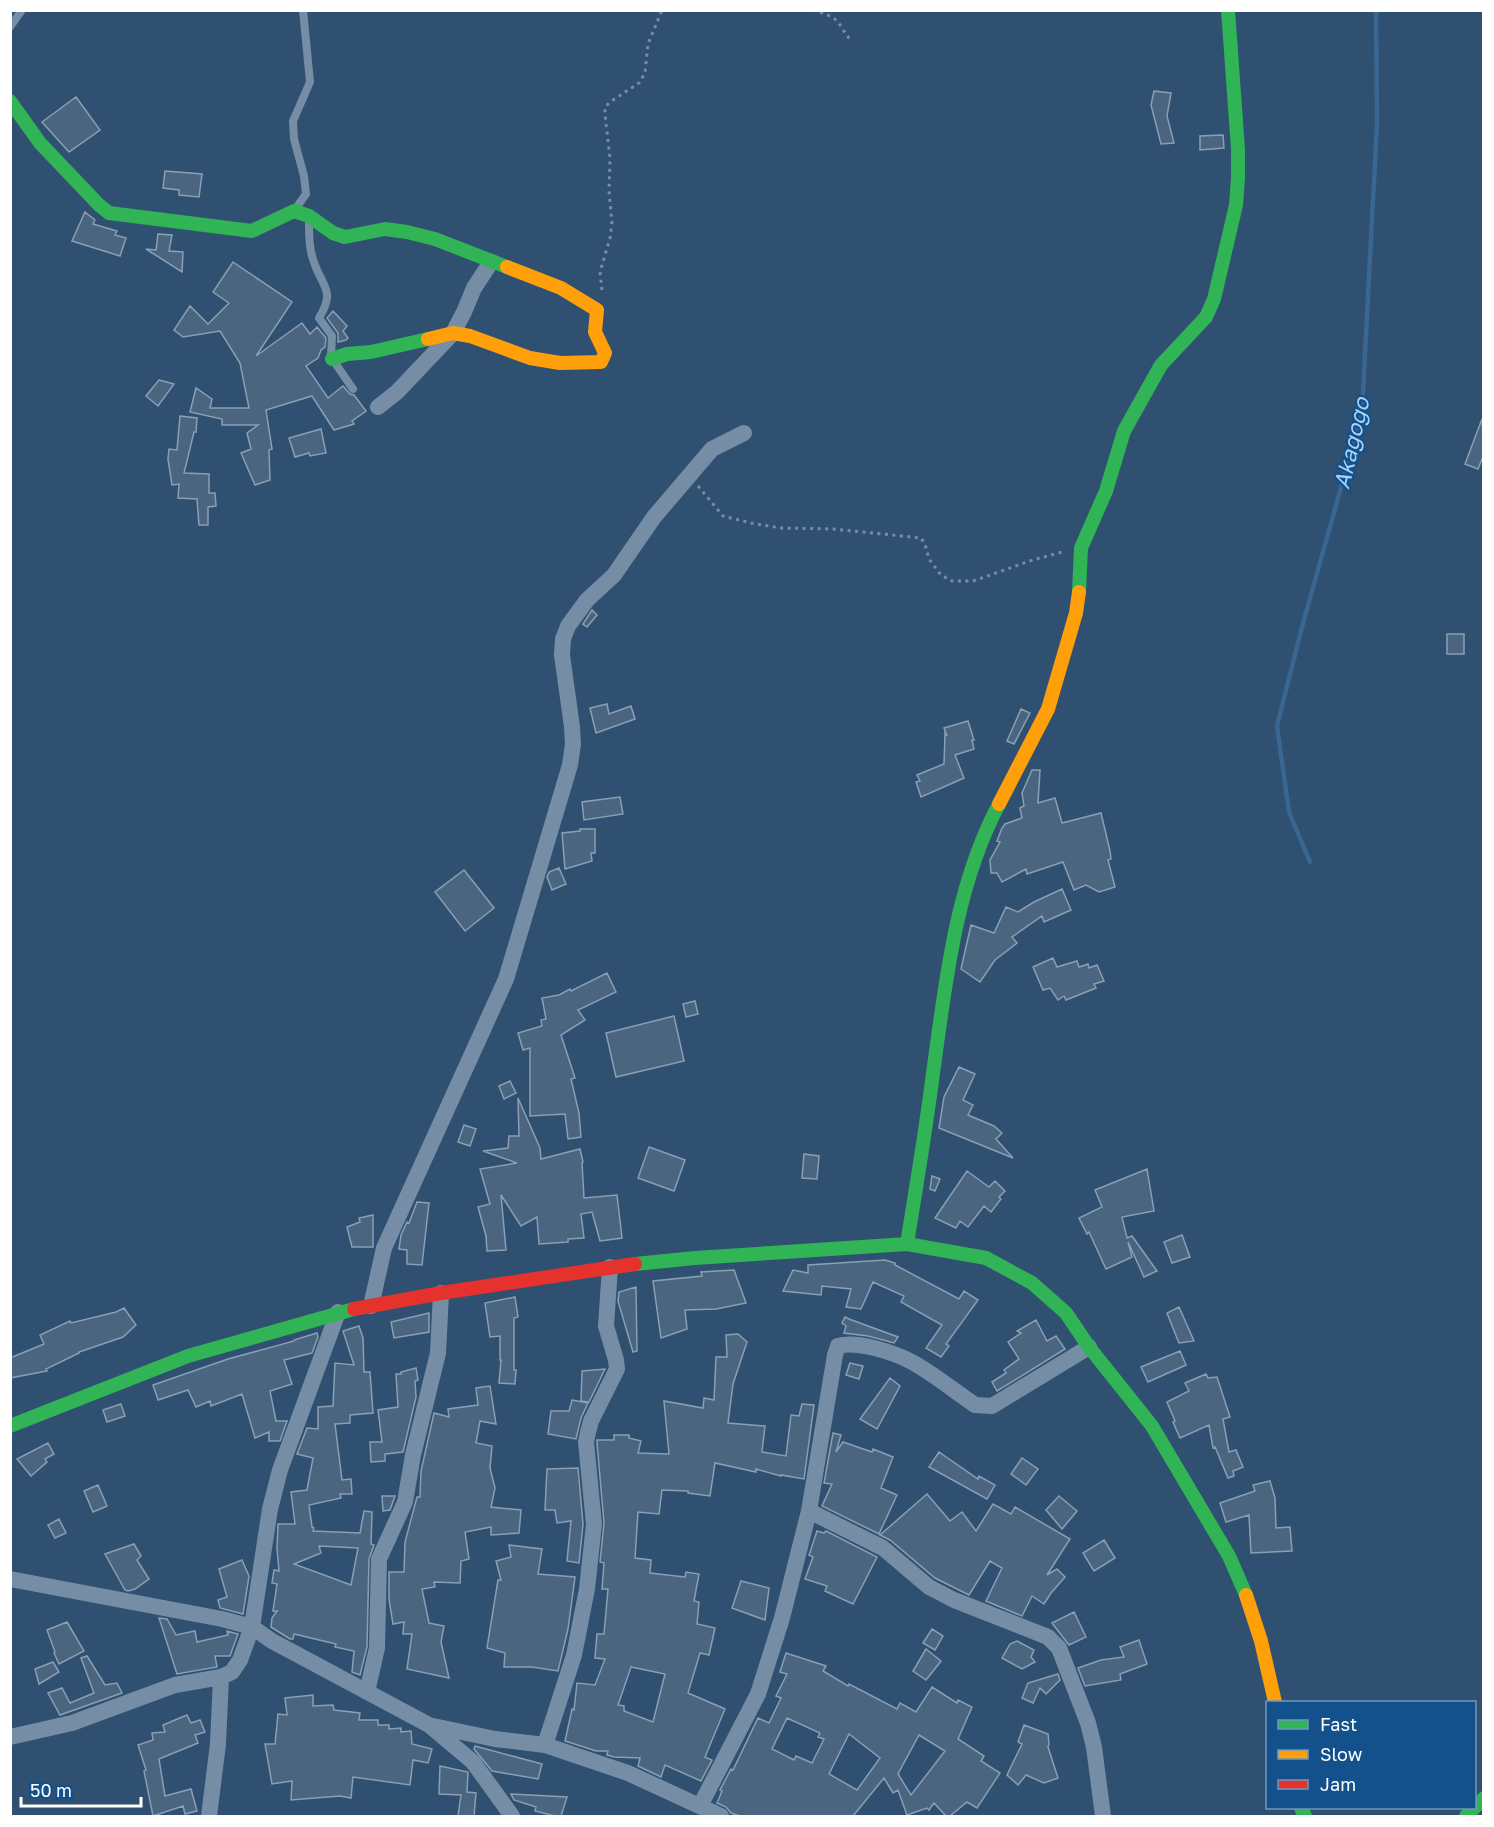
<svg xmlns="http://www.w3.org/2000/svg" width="1494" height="1827" viewBox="0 0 1494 1827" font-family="'Golos Text',sans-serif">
  <rect width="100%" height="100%" fill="#2f5071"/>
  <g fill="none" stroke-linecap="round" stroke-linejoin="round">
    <path stroke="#396792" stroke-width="4.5" d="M1310 862 1289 812 1277 726 1302 627 1362 412 1377 123 1376 10"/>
  </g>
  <path fill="#496580" stroke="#8b9fb3" stroke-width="1.5" fill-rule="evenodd" d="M1154 91 1171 93 1167 116 1174 143 1161 144 1151 105Z
    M76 97 100 130 69 152 42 122Z
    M1223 135 1224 148 1200 150V136Z
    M165 171 202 174 199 197 179 195V190L163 188Z
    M85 212 95 220 93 224 117 231 115 235 126 238 120 256 72 241Z
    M158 234 172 235 169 251 183 252 182 272 146 249 156 250Z
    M233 262 292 302 256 356 302 323 310 334 317 327 326 338 325 347 321 350 318 358 306 366 328 398 343 386 350 394 354 395 366 411 352 421 354 424 334 430 312 396 266 410 272 449 269 450 270 480 255 485 241 453 251 449 247 433 258 425H222V419L190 412 196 388 212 399 210 408H249L240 363 220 331 183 337 174 330 190 306 208 324 229 303 213 292Z
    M333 311 347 326 343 331 348 338 346 340 338 342V333L327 318Z
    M159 380 174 384 158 406 146 396Z
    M180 416 197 418 196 432H194L184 473 209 474V493H215L216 506 208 507V525H199L197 499 178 498 179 484 172 485 168 459 169 449 177 450Z
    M1482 419 1484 454 1478 469 1465 464Z
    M321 429 326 453 310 456 309 453 295 457 289 438Z
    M592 610 597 615 587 627 583 624Z
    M1447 634H1464V654H1447Z
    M607 704 609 714 631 706 635 719 596 733 590 708Z
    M1021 709 1030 713 1014 744 1007 741Z
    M968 721 974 740H972L974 749 955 755 964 778 921 797 916 782 920 781 917 775 944 764 945 733 947 736 944 728Z
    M1032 770H1040L1038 803 1055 798 1062 823 1101 813 1110 851 1111 859 1108 860 1115 887 1099 892 1086 885 1074 890 1063 862 1027 874 1026 869 1002 882 997 873H991L990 860 1000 842 997 841 1002 828 1005 824 1022 818 1020 808 1024 806 1022 793Z
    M620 797 623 814 584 820 582 802Z
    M580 829H595V853H591L592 861 565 869 562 833 580 831Z
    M559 868 566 884 552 890 547 877 549 872Z
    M464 870 494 908 465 931 435 892Z
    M1062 889 1071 910 1044 922 1042 916 1012 937 1017 943 995 960 980 982 961 969 971 925 994 933 1006 907 1018 912 1034 902Z
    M1053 958 1057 967 1077 961 1079 967 1088 964 1089 968 1097 965 1104 981 1094 984 1096 988 1066 1000 1064 996 1058 1000 1050 988 1043 990 1033 967Z
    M607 973 616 992 578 1010 585 1020 561 1035 575 1078 571 1079 579 1113 581 1137 568 1139 565 1114 530 1116V1048L523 1050 518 1033 542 1026 541 1020 546 1019 542 998 559 995 570 989 571 991Z
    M695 1001 698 1014 686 1017 683 1004Z
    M674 1016 684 1061 616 1077 606 1033Z
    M959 1067 975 1074 963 1100 973 1105 968 1115 994 1126 1002 1133 996 1139 1013 1158 939 1128 944 1097Z
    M510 1081 516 1093 504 1099 499 1086Z
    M518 1098 540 1148 541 1159 580 1149 583 1162 582 1163 584 1198 617 1195 622 1238 600 1241 592 1212 581 1214 584 1238 568 1239V1242L539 1244 537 1217 521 1226 501 1195 506 1250 487 1251 486 1236 478 1207 490 1204 480 1169 517 1163 483 1151 508 1148 509 1136H519Z
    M464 1125 476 1129 470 1146 458 1142Z
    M649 1147 685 1160 674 1191 638 1178Z
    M804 1154 819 1156 817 1179 802 1178Z
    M1147 1169 1154 1211 1122 1217 1127 1238 1132 1236 1157 1271 1144 1277 1128 1242 1132 1257 1106 1269 1089 1232 1087 1234 1079 1218 1102 1207 1095 1190Z
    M967 1171 989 1187 995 1181 1005 1191 999 1197 1001 1199 991 1212 984 1206 968 1227 960 1221 956 1228 935 1218Z
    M932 1176 940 1179 935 1191 930 1189Z
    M417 1202 429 1203 422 1265 407 1264V1250L399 1249 401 1235 407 1222 409 1223Z
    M373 1215V1247H352L347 1227 360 1222 359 1218Z
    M1182 1235 1190 1257 1172 1263 1164 1242Z
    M885 1260 895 1263V1265L959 1299 964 1291 978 1300 946 1344 949 1346 941 1357 926 1348 942 1325 901 1302 904 1296 873 1282 861 1309 846 1307 851 1289 822 1286 821 1295 783 1291 793 1270 808 1273V1265Z
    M734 1270 746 1303 716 1309 685 1310 687 1329 661 1338 653 1281 702 1276 701 1272Z
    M636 1287 637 1351 633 1352 618 1301 619 1292Z
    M515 1297 518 1317 514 1318V1370H516L515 1384 499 1383 501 1360H500V1336L490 1337 485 1303Z
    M1179 1307 1194 1341 1179 1343 1167 1313Z
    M124 1308 136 1325 123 1337 79 1352V1353L46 1369 47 1371 10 1378V1358L44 1344 40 1335 70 1321 71 1323 116 1312Z
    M429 1313V1332L394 1338 391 1322Z
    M845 1317 849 1319 898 1337 894 1343 868 1336 844 1333 846 1326 842 1323Z
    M1036 1320 1047 1341 1056 1336 1065 1349 997 1391 992 1382 1006 1373 1004 1370 1019 1359 1008 1342 1021 1333 1017 1331Z
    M359 1326 363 1338 364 1372H370L373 1413 350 1415V1423L335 1424 342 1480 351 1479 352 1494H340L341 1498 309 1505 312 1527 314 1528 313 1531 360 1533 364 1511 372 1512 371 1544 374 1545 369 1559 367 1647 360 1675 352 1672 354 1651 335 1647 336 1644 294 1634 293 1639H290L271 1627 272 1618 277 1611H273L277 1584 272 1583 274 1570 279 1571 277 1548 278 1524H295L291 1492 307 1490 313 1458 297 1454 307 1428 318 1429V1407L333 1406 335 1363 354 1365 343 1331ZM319 1546 358 1548 351 1585 294 1564 321 1553Z
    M317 1333 318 1337 312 1353 284 1360 292 1384 270 1391 276 1421H287L280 1441H269V1432L255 1438 242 1394 211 1406 210 1401 196 1407 188 1390 158 1400 153 1385 228 1359 294 1341V1340Z
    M738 1334 747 1342 733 1384 728 1423 765 1426 762 1452 786 1456 791 1415 799 1416 802 1404 814 1405 804 1479 781 1475V1476L756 1469V1472L715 1463 710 1496 688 1493V1491L662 1490 659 1514 638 1512 635 1558 651 1560 650 1573 685 1577 686 1572 699 1574 694 1601 699 1602 697 1624 715 1628 709 1655 700 1653 688 1693 725 1709 705 1757 712 1760 701 1781 665 1765 661 1777 638 1766 640 1758 614 1757 607 1755 608 1751H596L565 1741 572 1709 574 1710 577 1683 595 1685 605 1659 595 1658 597 1634H604L608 1589H602L604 1563 600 1562 604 1523 597 1443V1440H614V1435H629V1438L641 1441 638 1453 669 1454 664 1401 703 1408 704 1398 714 1400 716 1357H727L726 1335ZM631 1667 665 1674 653 1722 624 1711V1706L618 1705Z
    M1180 1351 1186 1365 1148 1382 1141 1367Z
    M850 1363 863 1366 859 1379 846 1375Z
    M416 1368 418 1380 415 1381 416 1397 403 1452 385 1454V1461L371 1462 370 1442H382L378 1410 398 1407 396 1374H401V1372Z
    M605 1369 589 1402 581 1401 582 1371Z
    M1206 1374 1208 1378 1217 1377 1230 1417 1223 1419 1229 1452 1236 1450 1243 1467 1233 1471 1234 1476 1228 1478 1215 1447 1213 1448 1209 1425 1180 1438 1173 1422 1175 1421 1167 1402 1189 1391 1185 1383Z
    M890 1378 900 1386 877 1429 860 1419Z
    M490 1386 496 1424 480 1421 476 1443 492 1446 490 1468 495 1488 491 1507 521 1510 519 1533 491 1535V1527L465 1532 469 1559 461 1561 460 1583 434 1582 435 1587 422 1589 429 1623 444 1626 441 1642 449 1678 407 1669 412 1634H403L404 1622 393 1624 389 1599V1572H404L405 1542 417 1497H420L421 1471 434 1413 449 1417 448 1409 478 1405 476 1388Z
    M572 1400 588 1403 581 1418 576 1439 548 1434 551 1411H569Z
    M121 1404 125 1416 107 1422 103 1410Z
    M833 1433 841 1435 836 1452 843 1442 872 1452 873 1449 893 1457 881 1488 897 1495 879 1534 822 1506 832 1484 824 1483Z
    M48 1443 54 1454 45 1459 47 1462 31 1476 17 1459Z
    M939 1452 978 1479 979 1476 995 1485 987 1499 929 1467Z
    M1022 1458 1038 1469 1026 1485 1011 1474Z
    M578 1468 583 1524 579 1563 567 1561 571 1521 557 1523 555 1510H545L547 1469Z
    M1270 1481 1275 1498 1276 1528 1290 1527 1292 1551 1251 1553 1249 1515 1226 1522 1220 1503 1255 1491 1253 1485Z
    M98 1485 107 1506 93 1512 84 1491Z
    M927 1494 950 1521 962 1512 976 1531 993 1504 1011 1514 1015 1507 1070 1539 1047 1575 1057 1569 1065 1577 1051 1593 1044 1604 1032 1596 1022 1616 986 1601 1002 1568 990 1561 969 1595 935 1578 890 1540 880 1535Z
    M382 1496H395L390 1510 383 1511Z
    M1059 1496 1077 1511 1062 1529 1046 1510Z
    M59 1519 66 1533 55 1538 48 1525Z
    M817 1531 824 1533 826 1531 877 1557 853 1604 825 1591 827 1586 805 1579 813 1557 809 1555Z
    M1104 1540 1115 1558 1094 1571 1083 1553Z
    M134 1544 141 1556 137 1560 149 1579 135 1589 128 1591 125 1590 105 1554Z
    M509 1545 542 1549 538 1574 575 1577 568 1629 558 1671 532 1667H504L505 1653 487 1648 498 1580H501L496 1561 511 1557Z
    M242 1560 249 1576 243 1614 220 1608 218 1600 227 1597 219 1569Z
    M741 1581 769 1588 765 1620 732 1608Z
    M1074 1612 1086 1637 1069 1645 1052 1623Z
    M159 1618 167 1619 176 1635 195 1631 197 1642 228 1635 227 1631 238 1634 230 1656H215L217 1667 177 1674Z
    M67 1622 84 1651 59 1664 54 1653 55 1652 47 1630Z
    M932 1629 943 1636 935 1650 923 1643Z
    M1139 1640 1147 1664 1120 1674 1121 1680 1085 1686 1078 1668 1101 1660 1124 1657 1120 1647Z
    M1017 1641 1034 1650 1031 1657 1035 1662 1022 1669 1002 1658 1010 1644Z
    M926 1649 941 1661 926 1680 913 1671Z
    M786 1653 826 1666 823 1671 848 1686 849 1684 897 1709 900 1703 916 1712 932 1687 957 1703 958 1700 972 1707 958 1739 984 1756 981 1761 1000 1773 977 1808 967 1802 950 1816H946L934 1803 929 1810 927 1808 907 1815 898 1790 893 1793 884 1778 853 1816H740L731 1813 726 1807 717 1803 722 1791 720 1790 731 1769 733 1770 758 1718 769 1723 781 1698 776 1696 787 1674 780 1672ZM787 1718 820 1733 818 1737 824 1739 812 1763 796 1756 794 1760 772 1749ZM849 1734 880 1758 857 1790 829 1774ZM919 1735 945 1751 911 1795 898 1774Z
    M87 1656 105 1685 117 1683 122 1693 60 1715 48 1693 62 1688 70 1703 94 1693 81 1658Z
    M53 1662 59 1672 39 1684 35 1669Z
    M1058 1674 1060 1680 1046 1694 1040 1688 1033 1703 1022 1698 1028 1683Z
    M313 1695V1706L333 1705 334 1710 360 1713 359 1720H378V1725H389V1729L401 1728V1732L411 1731 412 1744 432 1749 428 1763 413 1760 410 1785 353 1777 351 1798 340 1796 291 1800 292 1781 272 1784 265 1744H275L278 1714 287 1715 285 1698Z
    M187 1715 191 1723 200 1720 205 1732 195 1735 198 1743 159 1759 165 1796 191 1789 197 1811 185 1814 183 1806 153 1816 144 1771 146 1770 138 1745 153 1740 152 1733 165 1732 163 1725Z
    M1024 1725 1048 1734 1049 1744 1048 1747 1058 1778 1044 1783 1026 1775 1018 1785 1007 1775 1022 1744 1018 1742Z
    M475 1746 542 1764 538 1779 492 1771 474 1749Z
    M440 1766 468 1772 467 1792 476 1793 474 1816H458L461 1795 439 1794Z
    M511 1794 567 1797 561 1816H555L535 1811 536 1807 514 1800Z"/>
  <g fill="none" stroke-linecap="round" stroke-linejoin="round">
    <path stroke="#768ea5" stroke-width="3" stroke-dasharray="3 4.5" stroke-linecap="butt" d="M813 10C821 13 831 15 837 21 843 28 845 35 852 41
      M602 290 600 272 610 238 612 223 609 191 610 158 605 115V107L610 102 639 83 645 73 648 44 662 10
      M698 486 723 516 751 523 781 528 833 529 921 538 925 544 929 559 941 575 952 581H973L1033 560 1062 552"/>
    <path stroke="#768ea5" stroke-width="8" d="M10 27 22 10
      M296 208 306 194 304 176 294 139 293 121 310 82 303 10
      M309 221C309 237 309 250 315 265 324 289 335 291 319 318L332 336 331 357 353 389"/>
    <path stroke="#768ea5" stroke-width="16" d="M378 407 397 392 453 333 464 312 474 288 491 262
      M371 1306 384 1248 506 979 570 765 573 744 572 727 562 655 563 639 568 626 587 600 614 575 654 517 712 449 744 433
      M809 1511 883 1548 929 1587 954 1600 1048 1637 1059 1648 1088 1723 1094 1747 1103 1816
      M10 1579 222 1619 252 1627 272 1641 429 1725 473 1762 512 1816
      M367 1692 377 1648 379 1559 405 1502 413 1455 438 1353 441 1293
      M433 1726 495 1739 545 1745 628 1773 721 1816
      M10 1737 72 1723 175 1685 221 1677 232 1672 240 1660 252 1627 270 1509 280 1470 338 1312
      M545 1745 574 1655 587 1589 594 1524 586 1442 588 1432 591 1421 617 1369 616 1360 606 1326 610 1267
      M700 1806 758 1694 782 1618 809 1511 835 1355 838 1346C857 1340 895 1353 912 1362 934 1374 954 1391 975 1405L992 1406 1089 1347
      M209 1816 218 1744 221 1677"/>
    <path stroke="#30b455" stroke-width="14" d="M10 101 40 143 99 205 109 213 252 231 294 211 309 216 333 233 345 237 385 229 407 232 435 239 507 267
      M332 359 347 354 371 352 428 339
      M1079 592 1081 548 1106 491 1124 431 1161 365 1206 317 1214 299 1236 205 1238 178V149L1228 10
      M907 1244C916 1187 926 1130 933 1073 946 981 955 887 999 804
      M635 1264 695 1258 907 1244 986 1258 1032 1283 1066 1313 1089 1347 1152 1426 1229 1556 1246 1595
      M10 1426 188 1356 354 1309
      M1301 1808 1305 1816
      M1466 1816 1484 1798"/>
    <path stroke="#ff9f0a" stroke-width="14" d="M428 339 453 333 470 336 530 358 560 363 601 362 605 353 595 332 597 310 561 288 507 267
      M999 804 1048 709 1076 613 1079 592
      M1246 1595 1261 1641 1275 1702"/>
    <path stroke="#e5322d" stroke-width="14" d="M354 1309 441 1293 635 1264"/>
  </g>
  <g text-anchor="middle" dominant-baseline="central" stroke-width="4.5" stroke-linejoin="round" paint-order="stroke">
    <g font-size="22" font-style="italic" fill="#a8d3f8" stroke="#13518d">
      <text transform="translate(1351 443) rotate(-77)">Akagogo</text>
    </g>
  </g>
  <rect width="1494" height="1827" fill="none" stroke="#ffffff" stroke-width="24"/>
  <rect x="1266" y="1701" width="210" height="108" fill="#13518d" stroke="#7197bb" stroke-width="1.5"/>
  <rect x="1278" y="1720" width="30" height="9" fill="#30b455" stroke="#7197bb" stroke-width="1.5"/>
  <text x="1320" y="1731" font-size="18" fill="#ffffff">Fast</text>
  <rect x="1278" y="1750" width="30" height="9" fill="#ff9f0a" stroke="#7197bb" stroke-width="1.5"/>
  <text x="1320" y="1761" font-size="18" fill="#ffffff">Slow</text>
  <rect x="1278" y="1780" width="30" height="9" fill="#e5322d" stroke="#7197bb" stroke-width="1.5"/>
  <text x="1320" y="1791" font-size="18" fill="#ffffff">Jam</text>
  <path d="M21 1797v9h120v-9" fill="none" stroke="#ffffff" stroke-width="3"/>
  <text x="30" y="1797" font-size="18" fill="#ffffff" stroke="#13518d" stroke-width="4.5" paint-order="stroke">50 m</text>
</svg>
